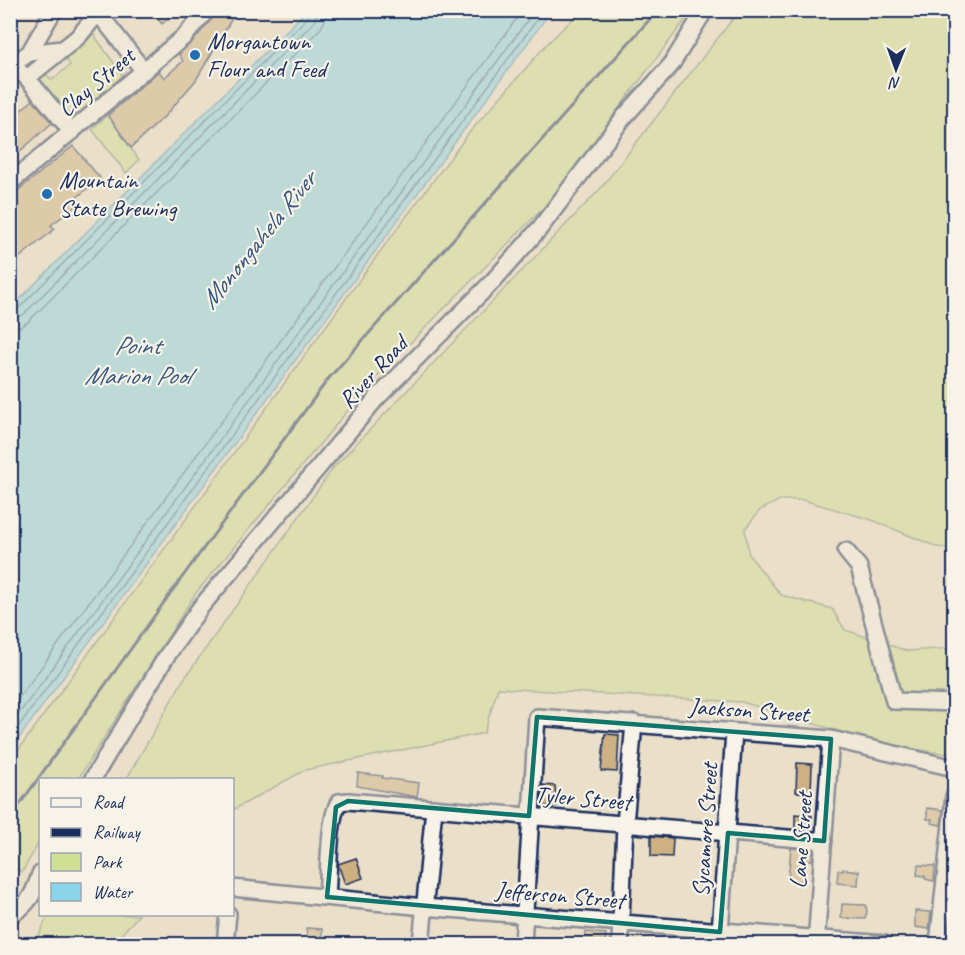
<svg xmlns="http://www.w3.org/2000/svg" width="965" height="955" viewBox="0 0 965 955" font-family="Caveat,sans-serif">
  <rect width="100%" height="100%" fill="#eadfc9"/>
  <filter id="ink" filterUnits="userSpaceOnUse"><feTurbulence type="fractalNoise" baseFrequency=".0167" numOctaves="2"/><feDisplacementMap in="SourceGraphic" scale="12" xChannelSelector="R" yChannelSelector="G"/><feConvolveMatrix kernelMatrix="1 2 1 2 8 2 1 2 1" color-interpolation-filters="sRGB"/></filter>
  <g filter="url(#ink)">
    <path fill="#cfdf93" stroke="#758778" stroke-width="1.5" d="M582 10 692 11 546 205 369 385 195 594 78 779 40 780V841L22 872 11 866V760L379 253 469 133 547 44Z
      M739 11H954V549L937 547 872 520 803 500H780L760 510 745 529 749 555 781 595 832 609 845 630 907 651 954 648V755L881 744 742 702 498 688 484 733 305 770 233 810 232 780H126L182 682 334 467 601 188Z
      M92 32 123 76 73 120 35 75 43 72 52 80 70 65 62 54Z
      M108 115 139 160 126 173 92 129Z
      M48 915V914L139 915 112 944H35Z"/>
    <path fill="#89d5e9" stroke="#5d93b1" stroke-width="1.5" d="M306 11H551L11 749V308Z"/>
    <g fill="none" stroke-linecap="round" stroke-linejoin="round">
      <path stroke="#477196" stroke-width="1.5" d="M10 312 17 310 308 17 310 10
        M10 319 23 315 314 22 318 10
        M10 328 20 327 28 322 321 28 325 20 327 10
        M10 710 523 10
        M10 726 535 10
        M10 738 544 10"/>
    </g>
    <path fill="#cdb182" stroke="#1b2f5e" stroke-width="1.5" d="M150 10H178L162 24Z
      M217 10H237L196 80 165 116 131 148 108 115 159 71 164 78 183 61 179 54 192 42 214 16Z
      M33 100 52 123 10 160V125L17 118 15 115Z
      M73 146 100 178 75 199 79 204 51 225 55 229 10 265V197Z
      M605 734 619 735 617 772 601 771Z
      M797 763 812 764 811 793 796 792Z
      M358 773 383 776 382 778 419 783 417 797 357 786Z
      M543 785 555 786 557 806H541Z
      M927 808 943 810 941 825 931 823 932 819H927Z
      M795 814 812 816 810 830 795 829Z
      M651 836 673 838 672 857 651 856Z
      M791 848 813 850 812 860H805V881L788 880Z
      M356 858 363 878 345 884 338 864Z
      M918 865 935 866 934 881 925 879V876L917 875Z
      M843 869 859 871 858 885 837 883 838 870 843 871Z
      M842 904 866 905 867 912 865 919 841 918Z
      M915 911 931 912 929 929 915 927Z
      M306 928 322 929V945H309Z
      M586 932 606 934 605 945H585Z"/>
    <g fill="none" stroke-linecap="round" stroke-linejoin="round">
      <defs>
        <path id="minor" d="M96 10 144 71
          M29 53 54 10
          M10 63 27 78 72 132
          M12 65 29 53 62 49
          M27 78 78 37 98 13
          M10 183 185 36 207 10
          M846 551 859 567 894 701 954 703
          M92 780 166 657 200 608 376 399 493 281 540 228 624 117 671 65 705 10
          M232 888 424 907 885 944
          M327 897C329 875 328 819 339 802L348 801 824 841
          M10 915C29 905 34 893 40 874
          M720 932 734 732
          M225 944 228 914
          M421 944 434 808
          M523 944 537 717 831 739 954 768
          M620 944 625 824 634 723
          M816 944 831 739
          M938 944 954 796"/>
      </defs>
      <use href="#minor" stroke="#1b2f5e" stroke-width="20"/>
      <use href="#minor" stroke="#f7f3e8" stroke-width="15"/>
      <path stroke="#1b2f5e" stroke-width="3" d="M10 818 175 587 329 378 658 10"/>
    </g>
  </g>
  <path d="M0 0H965V955H0ZM537 717 831 739 824 841 728 833 720 932 327 897 336 807 348 801 529 816Z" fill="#eadfc9" fill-opacity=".55" fill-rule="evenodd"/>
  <path fill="none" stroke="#0f766e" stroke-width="4.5" stroke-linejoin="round" d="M537 717 831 739 824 841 728 833 720 932 327 897 336 807 348 801 529 816Z"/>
  <g fill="#1f6fb2" stroke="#f7f3e8" stroke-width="2">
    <circle cx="195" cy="55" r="6"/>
    <circle cx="47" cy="194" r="6"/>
  </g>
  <g text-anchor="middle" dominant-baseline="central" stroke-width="4.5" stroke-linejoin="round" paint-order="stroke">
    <g font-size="24" fill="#1b2f5e" stroke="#f7f3e8" text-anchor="start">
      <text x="207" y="41">Morgantown<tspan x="207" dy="28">Flour and Feed</tspan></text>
      <text x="59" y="180">Mountain<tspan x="59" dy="28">State Brewing</tspan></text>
    </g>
    <g font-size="24" fill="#1b2f5e" stroke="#f7f3e8">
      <text transform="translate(96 82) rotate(-40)">Clay Street</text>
      <text transform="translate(373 372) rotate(-47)">River Road</text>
      <text transform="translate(749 710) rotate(4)">Jackson Street</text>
      <text transform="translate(583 798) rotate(5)">Tyler Street</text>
      <text transform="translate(705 830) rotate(-86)">Sycamore Street</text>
      <text transform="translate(801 840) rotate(-86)">Lane Street</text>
      <text transform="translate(560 895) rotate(5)">Jefferson Street</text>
    </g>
    <g font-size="26" font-style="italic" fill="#365881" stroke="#f7f3e8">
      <text transform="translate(258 240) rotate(-51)">Monongahela River</text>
      <text x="137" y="345">Point<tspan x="137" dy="30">Marion Pool</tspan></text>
    </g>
  </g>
  <rect width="965" height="955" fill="none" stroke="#f7f3e8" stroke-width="36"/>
  <rect x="18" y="18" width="929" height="919" fill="none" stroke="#1b2f5e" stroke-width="2" filter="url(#ink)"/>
  <rect x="39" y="778" width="195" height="138" fill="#f7f3e8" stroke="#9fa5b1" stroke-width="1.5"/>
  <rect x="51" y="798" width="30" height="9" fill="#f7f3e8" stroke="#9fa5b1" stroke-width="1.5"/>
  <text x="93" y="808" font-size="18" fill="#1b2f5e">Road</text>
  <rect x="51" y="828" width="30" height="9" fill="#1b2f5e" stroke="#9fa5b1" stroke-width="1.5"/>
  <text x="93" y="838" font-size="18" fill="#1b2f5e">Railway</text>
  <rect x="51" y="853" width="30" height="18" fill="#cfdf93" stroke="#9fa5b1" stroke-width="1.5"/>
  <text x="93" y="868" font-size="18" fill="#1b2f5e">Park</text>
  <rect x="51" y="883" width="30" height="18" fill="#89d5e9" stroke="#9fa5b1" stroke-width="1.5"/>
  <text x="93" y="898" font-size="18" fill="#1b2f5e">Water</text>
  <g transform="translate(896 69) rotate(181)" stroke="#f7f3e8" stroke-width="4.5" paint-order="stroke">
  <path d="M0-4.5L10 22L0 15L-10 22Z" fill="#1b2f5e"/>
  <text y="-9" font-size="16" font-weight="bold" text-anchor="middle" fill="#1b2f5e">N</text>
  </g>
</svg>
